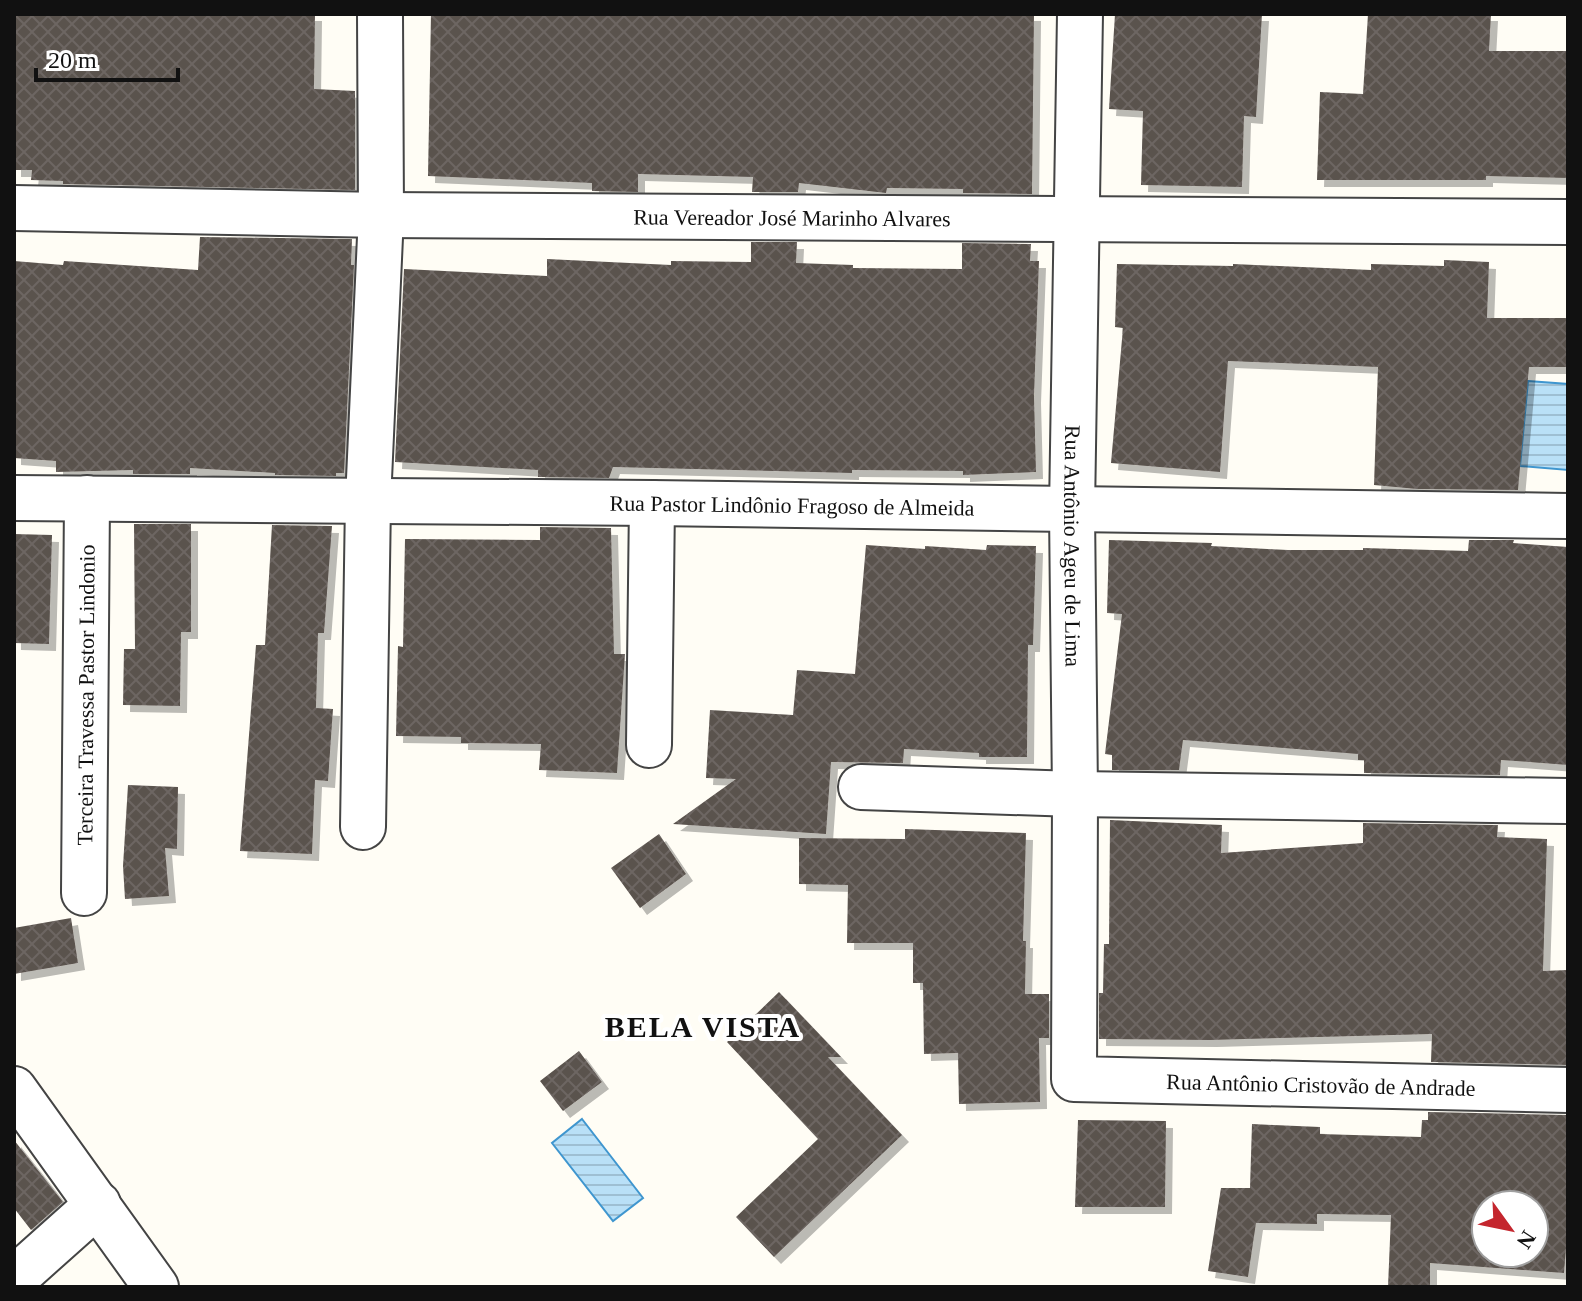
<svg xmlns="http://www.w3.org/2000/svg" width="1582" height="1301" viewBox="0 0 1582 1301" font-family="'Times New Roman',serif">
  <defs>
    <pattern id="water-rules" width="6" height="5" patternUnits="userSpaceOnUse" patternTransform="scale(2)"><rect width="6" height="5" fill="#b9e0f7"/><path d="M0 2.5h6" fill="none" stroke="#9ebfd3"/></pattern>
    <pattern id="building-cross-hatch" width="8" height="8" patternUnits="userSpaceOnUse" patternTransform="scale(2)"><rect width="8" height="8" fill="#5a524d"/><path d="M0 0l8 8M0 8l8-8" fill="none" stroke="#6d6662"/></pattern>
    <filter id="shadow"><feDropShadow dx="7" dy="7" stdDeviation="0" flood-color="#0004"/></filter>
  </defs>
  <rect width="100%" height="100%" fill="#fffdf5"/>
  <path fill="url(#water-rules)" stroke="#3f96cf" stroke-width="2" d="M1528 381 1568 384V470L1520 466Z
    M582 1119 643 1198 613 1221 552 1143Z"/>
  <path fill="url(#building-cross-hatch)" fill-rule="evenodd" filter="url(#shadow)" d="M14 14H315L314 89 355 91V190L63 184V181L31 180 32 170H14Z
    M431 14H1034L1032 194 963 193V189L887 188 886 193 799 183 798 192H752L753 177 638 174V192L592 191V183L428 176Z
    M1115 14H1262L1256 117 1244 116 1242 187 1141 185 1143 111 1109 109Z
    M1368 14H1491L1489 51H1568V178L1486 176V180H1317L1320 92 1363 94Z
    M200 237 352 239 351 265H354L344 473H336V476L275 475V473L190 468V474H133V470L56 472V461L14 458V261L63 265 64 261 198 270Z
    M751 242H797L796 263 853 265V268L962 269V243L1031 244 1030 261H1039L1034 396 1036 472 963 475V471L852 470V473L613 467 609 478 538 477V470L395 462 404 269 547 276V259L671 265V261L751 262Z
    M1444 260 1489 262 1487 318H1568V367H1529L1518 490 1417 489 1374 485 1378 367 1228 361 1220 472 1111 463 1123 328 1115 327 1117 264 1233 266V264L1371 270V264L1444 266Z
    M134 524H191V632H181L180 706 123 705 124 649H135Z
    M272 525 332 526 324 633H318L316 708 333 709 328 781 315 780 312 854 240 851 256 645H265Z
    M540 527 611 528 614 654H625L617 773 539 770 541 744 461 743V737L396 736 398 646 403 647 405 539 540 540Z
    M14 534 52 535 49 644 14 643Z
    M1109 540 1212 543 1211 546 1288 550H1363V548L1468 551 1469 540H1514L1513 543 1568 547V765L1501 760 1500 775 1364 773V760H1358V754L1183 740 1179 770H1112V755L1105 754 1122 614 1107 613Z
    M866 545 925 549V546L986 550 987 545 1036 546 1033 645H1028L1027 757H979V753L904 749 903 763 831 762 826 834 673 824 736 779 706 778 710 710 793 715 797 670 855 674Z
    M128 785 178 787 177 849 165 848 169 896 125 899 123 866Z
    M1110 820 1222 825 1221 853 1363 843V823L1498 825 1497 837 1547 839 1543 971 1568 970V1065L1431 1062 1432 1034 1210 1040 1099 1039V993H1103L1104 944H1109Z
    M905 829 1026 833 1023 941H1026L1025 994H1049V1038H1039L1040 1102 959 1104 958 1053 924 1054 923 983H913V943H847L848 885 799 884V838L905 839Z
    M659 834 686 874 640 908 611 868Z
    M71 918 78 963 14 974V928Z
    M779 992 841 1057H828L902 1135 774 1257 736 1217 818 1139 727 1042Z
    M579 1051 602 1082 563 1111 540 1081Z
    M1428 1112 1568 1115V1224L1564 1273 1430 1263V1287H1388L1391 1215 1317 1214V1224L1256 1223 1248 1277 1208 1271 1221 1188H1250L1252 1124 1320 1127V1134L1421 1137 1422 1120H1428ZM1486 1205H1534V1253H1486Z
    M1078 1120 1166 1121 1165 1207H1075Z
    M14 1140 63 1202 31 1230 14 1208Z"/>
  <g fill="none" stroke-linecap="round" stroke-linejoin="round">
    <defs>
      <g id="street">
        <path id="s1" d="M1080 14 1072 510 1075 794 1074 1079 1568 1090"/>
        <path id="s2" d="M14 208 381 215 1568 222"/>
        <path id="s3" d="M14 498 652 503 1568 516"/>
        <path d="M649 745 652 503"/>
        <path d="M861 787 1075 794 1568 801"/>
        <path d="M363 827 368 501 381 215 380 14"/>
        <path id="s4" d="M84 893 87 498"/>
        <path d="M14 1089 156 1287"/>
        <path d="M14 1279 98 1204"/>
      </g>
    </defs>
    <use href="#street" stroke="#444" stroke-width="48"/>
    <use href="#street" stroke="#fff" stroke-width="44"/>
  </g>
  <g text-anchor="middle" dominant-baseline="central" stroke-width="8" stroke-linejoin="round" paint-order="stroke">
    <g font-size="22" fill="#111" stroke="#fff">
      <text stroke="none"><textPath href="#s2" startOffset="778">Rua Vereador José Marinho Alvares</textPath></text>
      <text stroke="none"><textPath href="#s3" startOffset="778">Rua Pastor Lindônio Fragoso de Almeida</textPath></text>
      <text stroke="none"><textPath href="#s1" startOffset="532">Rua Antônio Ageu de Lima</textPath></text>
      <text stroke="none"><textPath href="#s4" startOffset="198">Terceira Travessa Pastor Lindonio</textPath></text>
      <text stroke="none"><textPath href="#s1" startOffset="1312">Rua Antônio Cristovão de Andrade</textPath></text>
    </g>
    <g font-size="30" font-weight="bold" letter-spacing="2" fill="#111" stroke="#fff">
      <text x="703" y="1026">BELA VISTA</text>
    </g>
  </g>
  <rect width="1582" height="1301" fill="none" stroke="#111111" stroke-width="32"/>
  <g transform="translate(1510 1229) rotate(123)"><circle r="38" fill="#ffffff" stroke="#a0a0a0" stroke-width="2"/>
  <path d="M0-6L14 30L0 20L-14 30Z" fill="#c4262e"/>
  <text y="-12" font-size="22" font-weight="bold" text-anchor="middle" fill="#111111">N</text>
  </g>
  <path d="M36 68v12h142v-12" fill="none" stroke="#111111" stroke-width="4"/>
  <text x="48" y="68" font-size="24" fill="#111111" stroke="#ffffff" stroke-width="6" paint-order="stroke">20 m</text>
</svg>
